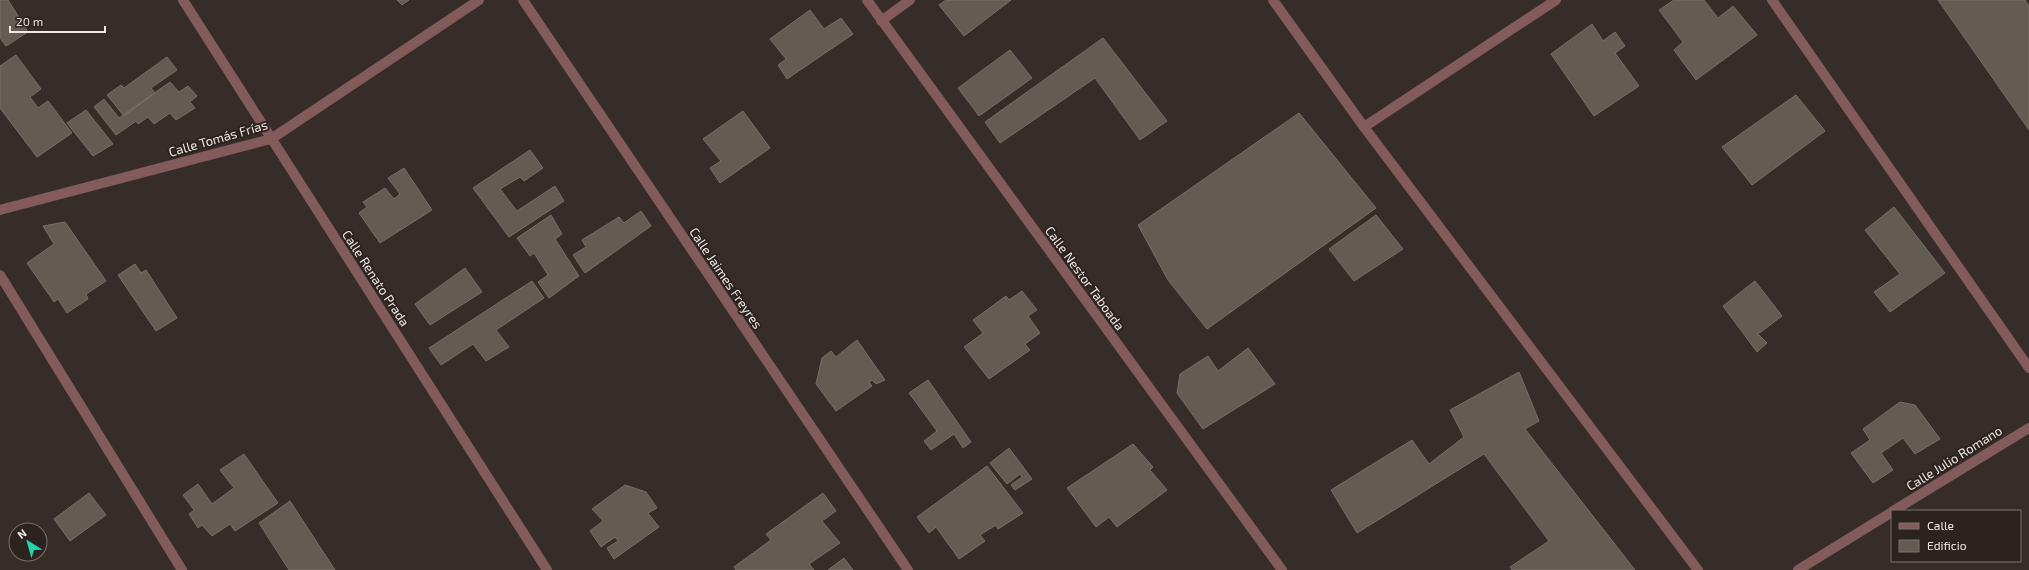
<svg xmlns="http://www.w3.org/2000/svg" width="2029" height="570" viewBox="0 0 2029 570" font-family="'Exo 2',sans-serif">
  <rect width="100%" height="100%" fill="#362d28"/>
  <path fill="#635c53" stroke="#777067" d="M0 0H8L28 32 6 46 0 38Z
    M397 0H409L402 5Z
    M946 0H1011L964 36 939 5Z
    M1674 0H1704L1718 18 1733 6 1757 35 1696 80 1674 50 1683 42 1659 10Z
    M1938 0H2025L2029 6V130Z
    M810 10 824 29 841 18 853 34 787 79 778 65 786 59 770 39Z
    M1592 24 1603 41 1615 32 1625 46 1615 53 1639 86 1594 116 1551 54Z
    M1103 38 1167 121 1140 140 1095 78 1000 143 985 122Z
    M1010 50 1032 78 979 116 958 88Z
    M16 55 41 89 30 97 38 108 48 101 72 133 37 157 0 108V66Z
    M167 57 177 70 151 88 155 93 124 116 107 95 121 85 124 88Z
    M170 82 179 92 188 86 197 96 190 102 195 108 176 120 170 113 154 124 148 117 138 124 136 121 116 135 94 107 104 99 119 118Z
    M1796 95 1825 131 1752 185 1722 147Z
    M86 110 113 144 93 156 67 123Z
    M743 111 770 148 720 183 710 168 721 161 703 139Z
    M1299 113 1376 208 1207 329 1168 280 1138 225Z
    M530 150 543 168 524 181 520 177 500 189 517 211 555 186 564 201 509 237 473 188Z
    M404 168 432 210 380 243 359 213 367 207 363 202 385 188 394 199 400 194 388 178Z
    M1894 207 1945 273 1890 312 1874 292 1900 274 1865 230Z
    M641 211 651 226 585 273 573 255 586 247 582 240 619 217 624 223Z
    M551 215 562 234 555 239 579 276 549 298 538 282 548 275 534 253 530 256 517 238Z
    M1376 215 1403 249 1354 281 1329 249Z
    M65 222 106 281 86 294 88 299 67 313 58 299 54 302 27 263 54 244 43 226Z
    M135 264 141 273 146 270 177 318 156 331 118 275Z
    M465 268 482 292 430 325 415 304Z
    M532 281 544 298 496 330 509 347 486 361 473 344 441 365 429 348Z
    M1755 281 1782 316 1758 334 1767 343 1757 352 1723 306Z
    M1022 291 1037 310 1028 316 1040 333 1025 344 1030 350 989 379 964 347 983 333 973 320 1006 296 1009 300Z
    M857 340 885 380 876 384 872 380 869 382 872 386 836 411 816 384 822 358 831 351 836 357Z
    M1248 348 1275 384 1203 429 1177 393 1180 374 1208 356 1218 371Z
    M1519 372 1539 421 1525 429 1635 570H1512L1510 567 1549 541 1484 454 1357 533 1331 490 1412 440 1429 464 1464 437 1450 410Z
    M928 380 971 442 963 448 954 434 931 450 924 441 937 431 909 393Z
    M1900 402 1915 405 1940 439 1915 454 1903 438 1881 453 1893 470 1873 483 1851 453 1870 440 1863 429Z
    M1133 444 1153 467 1150 470 1167 490 1117 527 1109 517 1096 527 1067 488Z
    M1009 448 1032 479 1015 490 1011 485 1022 477 1020 474 1007 484 990 463Z
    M244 454 278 503 235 531 230 524 212 536 202 525 198 528 189 514 194 510 183 495 198 484 212 504 234 488 220 470Z
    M987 466 1023 513 998 529 996 525 980 535 985 541 959 559 936 527 929 533 917 517Z
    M625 485 646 492 657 508 648 513 659 527 614 559 607 548 618 541 615 537 601 547 590 531 603 521 592 509Z
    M89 493 106 515 70 541 54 519Z
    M823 493 836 511 822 521 840 543 809 564 814 570H736L734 567 771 540 766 534Z
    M290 501 335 570H289L259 523Z
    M844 558 853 570H828Z"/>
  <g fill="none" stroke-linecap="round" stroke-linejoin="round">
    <path stroke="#835b5b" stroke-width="10" d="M183 0 547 570
      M523 0 908 570
      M867 0 1282 570
      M1273 0 1364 127 1698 570
      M1772 0 2029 368
      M881 21 910 0
      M1364 127 1556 0
      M0 210 271 139 479 0
      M0 275 182 570
      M1893 511 2029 428
      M1798 570 1892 512"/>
  </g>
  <g text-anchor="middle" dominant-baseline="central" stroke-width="4" stroke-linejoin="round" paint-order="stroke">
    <g font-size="13" fill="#f0e9e6" stroke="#2c231f">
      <text transform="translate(218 138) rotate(-16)">Calle Tomás Frías</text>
      <text transform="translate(376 278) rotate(57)">Calle Renato Prada</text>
      <text transform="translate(726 278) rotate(56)">Calle Jaimes Freyres</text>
      <text transform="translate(1085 278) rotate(54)">Calle Nestor Taboada</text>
      <text transform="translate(1954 458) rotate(-32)">Calle Julio Romano</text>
    </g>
  </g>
  <rect x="1891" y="510" width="130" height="52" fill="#2c231f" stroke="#7a726f"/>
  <rect x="1899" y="523" width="20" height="6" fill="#835b5b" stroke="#7a726f"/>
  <text x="1927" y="530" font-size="12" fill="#f0e9e6">Calle</text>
  <rect x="1899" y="540" width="20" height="12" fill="#635c53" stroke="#7a726f"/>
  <text x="1927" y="550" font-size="12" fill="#f0e9e6">Edificio</text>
  <g transform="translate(28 542) rotate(323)"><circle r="19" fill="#2c231f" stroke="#7a726f"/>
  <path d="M0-3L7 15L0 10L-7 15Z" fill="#23d5af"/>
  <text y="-6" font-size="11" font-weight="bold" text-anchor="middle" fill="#f0e9e6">N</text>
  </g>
  <path d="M10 26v6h95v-6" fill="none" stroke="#f0e9e6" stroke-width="2"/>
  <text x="16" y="26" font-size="12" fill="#f0e9e6" stroke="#2c231f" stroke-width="3" paint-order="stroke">20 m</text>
</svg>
